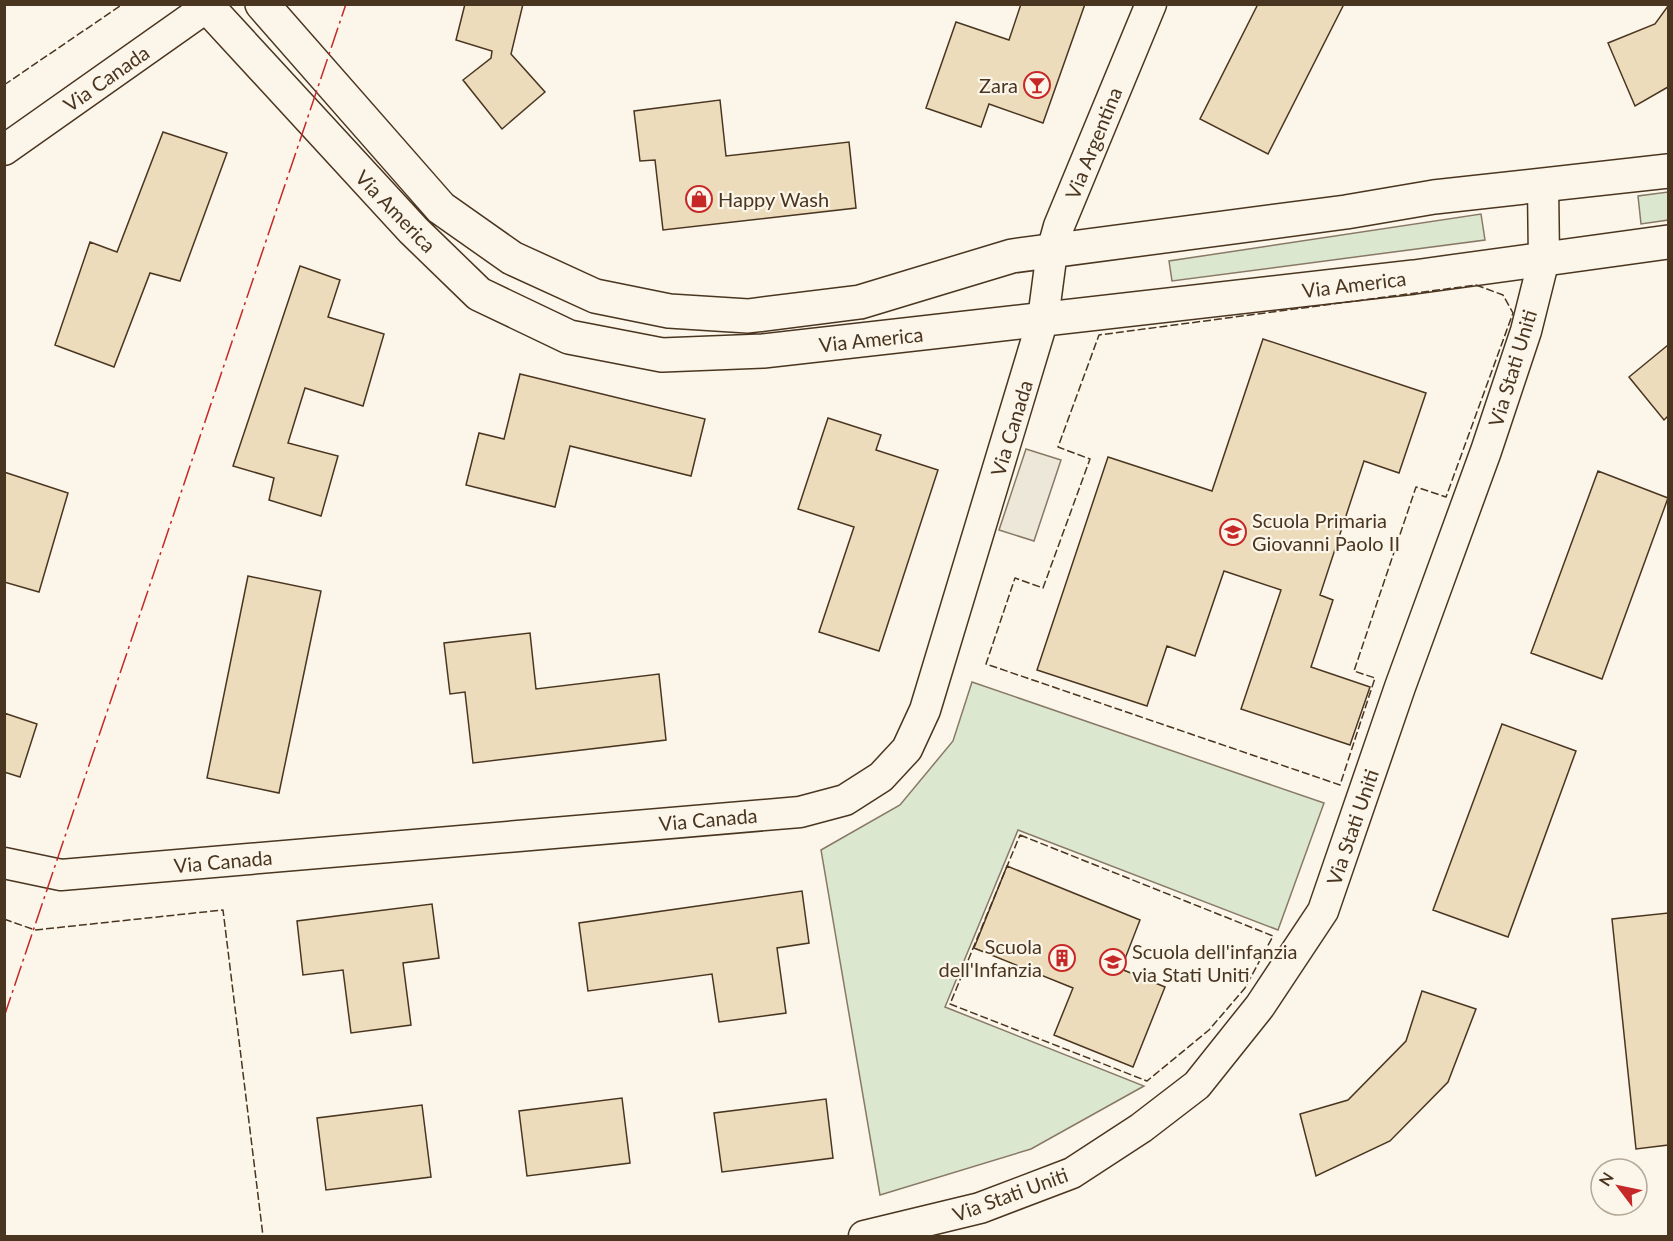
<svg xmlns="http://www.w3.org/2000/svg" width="1673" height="1241" viewBox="0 0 1673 1241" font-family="Lato,sans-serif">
  <rect width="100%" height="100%" fill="#fbf6e9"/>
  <path fill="#dce7d0" stroke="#887966" stroke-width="1.5" d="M1668 192V220L1641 224 1638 196Z
    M1481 214 1485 240 1172 281 1169 261Z
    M972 682 1324 803 1278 930 1018 830 945 1007 1144 1086 1031 1149 880 1195 821 850 900 805 953 741Z"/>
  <path fill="#ede7d9" stroke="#887966" stroke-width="1.5" d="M1026 449 1061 460 1034 541 999 530Z"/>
  <path fill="#ecdcbc" stroke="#4a3520" stroke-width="1.5" d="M465 4H523L511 54 545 92 502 129 463 80 491 58 492 51 456 40Z
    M1021 4H1085L1043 123 989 104 981 127 926 108 956 22 1009 40Z
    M1258 4H1344L1268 154 1200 119Z
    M1668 6V87L1635 106 1608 43 1655 24Z
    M720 100 726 156 849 142 856 208 663 230 655 160 640 161 634 111Z
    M163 132 227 153 180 281 150 273 114 367 55 345 90 242 117 252Z
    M300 266 340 280 328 317 384 334 363 406 305 388 288 443 338 456 321 516 269 500 274 478 233 466Z
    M1263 339 1426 393 1399 473 1364 461 1320 595 1333 600 1311 667 1370 687 1350 745 1241 709 1281 590 1224 571 1195 656 1167 646 1147 706 1037 670 1108 457 1212 491Z
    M1668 345V416L1664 420 1629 377Z
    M520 374 705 419 691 476 570 446 555 507 466 485 479 433 504 439Z
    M828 418 881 435 876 450 938 470 879 651 819 632 854 527 798 509Z
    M1598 471 1668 498 1602 679 1531 653Z
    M4 472 68 493 39 592 4 582Z
    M248 576 321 591 279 793 207 778Z
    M530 633 536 689 659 674 666 740 473 763 465 692 450 694 444 643Z
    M4 713 37 724 20 777 4 772Z
    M1502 724 1576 751 1508 937 1433 910Z
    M1007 866 1140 920 1121 969 1165 987 1133 1067 1054 1035 1073 988 974 948Z
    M802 891 809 943 777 948 786 1013 719 1022 712 974 588 991 579 923Z
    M432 904 439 958 403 963 411 1025 351 1033 343 970 303 975 297 921Z
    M1668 913V1145L1636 1149 1612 919Z
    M1422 991 1476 1009 1448 1082 1390 1141 1316 1176 1300 1114 1348 1100 1406 1041Z
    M622 1098 630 1163 527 1176 519 1111Z
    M826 1099 833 1158 722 1172 714 1113Z
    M422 1105 431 1177 326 1190 317 1118Z"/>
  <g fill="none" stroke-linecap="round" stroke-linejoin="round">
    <defs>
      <path id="street" d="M4 150 211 4
        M4 863 61 875 800 812 845 800 881 777 907 749 925 710 1043 319 1052 251 1059 226 1151 4
        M864 1236 980 1208 1072 1173 1141 1128 1197 1085 1260 1006 1323 911 1400 687 1486 451 1526 331 1544 259 1543 185"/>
      <path id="secondary" d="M205 4 413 230 479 294 569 337 662 355 763 351 949 330 1414 277 1668 242
        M262 4 441 208 512 258 595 296 669 311 748 316 860 302 1012 256 1346 212 1434 197 1668 171"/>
    </defs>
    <use href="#street" stroke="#4a3520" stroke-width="33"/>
    <use href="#secondary" stroke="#4a3520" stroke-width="36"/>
    <use href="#street" stroke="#fbf6e9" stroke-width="30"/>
    <use href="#secondary" stroke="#fbf6e9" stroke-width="33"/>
    <path stroke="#4a3520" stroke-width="1.5" stroke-dasharray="8 3" stroke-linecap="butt" d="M4 85 123 4
      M1476 285 1503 295 1513 313 1446 497 1416 487 1354 671 1375 678 1340 785 986 664 1015 578 1043 588 1090 459 1058 447 1099 335Z
      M1020 835 1273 936 1245 988 1209 1030 1147 1081 950 1004Z
      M4 919 35 930 223 910 263 1236"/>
    <path stroke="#c62828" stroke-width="1.5" stroke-dasharray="21 4.5 3 4.5" stroke-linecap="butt" d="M4 1017 346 4"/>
  </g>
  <defs>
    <symbol id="bar-ring" viewBox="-11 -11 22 22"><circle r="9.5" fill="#fbf6e9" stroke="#c62828" stroke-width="1.5"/><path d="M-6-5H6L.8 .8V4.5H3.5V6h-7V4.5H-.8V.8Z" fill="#c62828"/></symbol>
    <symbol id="shop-ring" viewBox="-11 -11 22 22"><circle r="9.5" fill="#fbf6e9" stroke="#c62828" stroke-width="1.5"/><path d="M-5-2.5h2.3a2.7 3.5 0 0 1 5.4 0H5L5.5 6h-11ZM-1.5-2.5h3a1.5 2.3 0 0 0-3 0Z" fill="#c62828"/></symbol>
    <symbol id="school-ring" viewBox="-11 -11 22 22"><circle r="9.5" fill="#fbf6e9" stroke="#c62828" stroke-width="1.5"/><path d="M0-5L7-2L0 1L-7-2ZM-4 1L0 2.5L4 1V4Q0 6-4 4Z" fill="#c62828"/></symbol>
    <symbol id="building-ring" viewBox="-11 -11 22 22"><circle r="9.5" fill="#fbf6e9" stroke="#c62828" stroke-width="1.5"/><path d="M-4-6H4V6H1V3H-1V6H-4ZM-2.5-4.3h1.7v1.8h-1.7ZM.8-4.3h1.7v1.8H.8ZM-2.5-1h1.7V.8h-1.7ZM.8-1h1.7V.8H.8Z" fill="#c62828"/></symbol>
  </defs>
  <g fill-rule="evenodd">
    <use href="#bar-ring" x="1022" y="70" width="30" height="30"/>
    <use href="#shop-ring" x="684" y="184" width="30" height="30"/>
    <use href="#school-ring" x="1218" y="517" width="30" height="30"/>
    <use href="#building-ring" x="1047" y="943" width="30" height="30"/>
    <use href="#school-ring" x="1098" y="947" width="30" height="30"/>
  </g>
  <g text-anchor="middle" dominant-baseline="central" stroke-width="4.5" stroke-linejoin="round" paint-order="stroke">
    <g font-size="20" fill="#4a3520" stroke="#fbf6e9">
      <text transform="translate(106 78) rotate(-35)">Via Canada</text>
      <text transform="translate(1093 143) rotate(-68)">Via Argentina</text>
      <text transform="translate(396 211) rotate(46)">Via America</text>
      <text transform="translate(1354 284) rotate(-7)">Via America</text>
      <text transform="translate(871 339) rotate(-6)">Via America</text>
      <text transform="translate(1512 368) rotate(-73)">Via Stati Uniti</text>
      <text transform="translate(1011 428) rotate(-73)">Via Canada</text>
      <text transform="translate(708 819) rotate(-5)">Via Canada</text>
      <text transform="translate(1352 827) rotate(-71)">Via Stati Uniti</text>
      <text transform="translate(223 861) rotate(-5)">Via Canada</text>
      <text transform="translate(1010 1194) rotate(-20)">Via Stati Uniti</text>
    </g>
    <g font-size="20" fill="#4a3520" stroke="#fbf6e9" text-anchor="start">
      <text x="1018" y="85" text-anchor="end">Zara</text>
      <text x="718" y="199">Happy Wash</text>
      <text x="1252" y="520">Scuola Primaria<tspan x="1252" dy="23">Giovanni Paolo II</tspan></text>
      <text x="1042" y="946" text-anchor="end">Scuola<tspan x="1042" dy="23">dell'Infanzia</tspan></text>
      <text x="1132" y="951">Scuola dell'infanzia<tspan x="1132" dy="23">via Stati Uniti</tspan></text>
    </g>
  </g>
  <rect width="1673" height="1241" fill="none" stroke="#4a3520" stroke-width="12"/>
  <g transform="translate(1619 1187) rotate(302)"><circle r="28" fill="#fbf6e9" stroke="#b4a999" stroke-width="1.5"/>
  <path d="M0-4.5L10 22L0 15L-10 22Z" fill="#c62828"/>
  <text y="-9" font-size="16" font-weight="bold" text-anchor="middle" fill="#4a3520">N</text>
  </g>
</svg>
